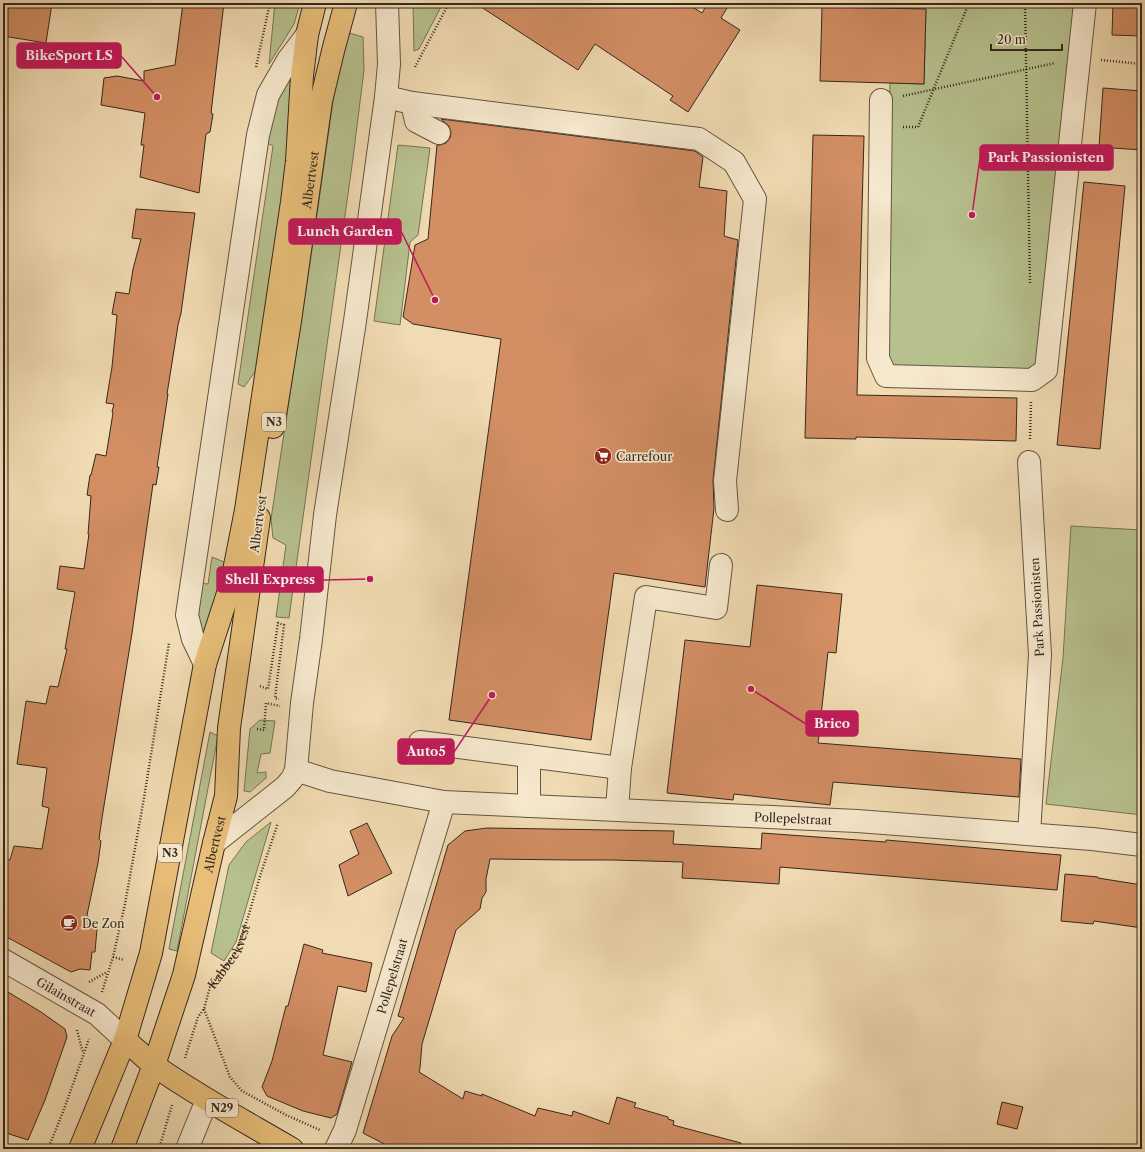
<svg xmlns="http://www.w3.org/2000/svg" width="1145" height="1152" viewBox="0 0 1145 1152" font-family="'Libre Caslon Text',serif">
  <rect width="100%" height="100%" fill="#f1dbb2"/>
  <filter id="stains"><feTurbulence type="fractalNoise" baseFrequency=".005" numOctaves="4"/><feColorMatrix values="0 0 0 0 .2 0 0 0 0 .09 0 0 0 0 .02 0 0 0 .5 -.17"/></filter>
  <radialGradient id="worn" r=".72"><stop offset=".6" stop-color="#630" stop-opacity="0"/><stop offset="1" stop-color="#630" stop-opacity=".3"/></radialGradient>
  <path fill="#b7c18e" stroke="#767456" d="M275 3H300L294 24 269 64Z
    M413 3H443L419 49 414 51Z
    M749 3H1078L1044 349 1033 370 893 366 883 347 890 83 924 84 926 9 749 5Z
    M349 33 363 37 364 70 353 158 289 618 276 617 286 545 273 538 271 519 313 243 338 66Z
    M296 66 292 121 262 362 244 387 238 384 273 146 263 141 272 108Z
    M398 145 430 148 418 235 410 242 400 325 374 321Z
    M1071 526 1142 530V815L1046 804 1063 658Z
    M212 557 229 564 202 641 195 610 199 583 208 584Z
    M260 720 275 721 270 753 261 754 257 773 266 772V778L250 792 244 791 250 729Z
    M210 732 218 736 177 951 169 949Z
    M271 822 236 942 224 961 211 953 229 865 246 842Z"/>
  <path fill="#d38e64" stroke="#35281e" d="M3 3H52L46 43 3 36Z
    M183 3H224L211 113 213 114 210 132 206 134 199 193 140 177 144 145H141L145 113 101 105 104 78 117 76 144 81V71L175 65Z
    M475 3H686L702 13 708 3H730L721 18 740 30 688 112 670 100 673 96 595 44 578 70Z
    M1113 3H1142V36L1112 35Z
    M822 7 926 9 924 84 820 81Z
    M1103 88 1142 91V150L1099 147Z
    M441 119 695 151 703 157 699 187 727 191 724 236 738 240 713 480 714 508 705 587 614 573 591 740 449 720 501 339 413 324 403 317 415 245 428 239 437 145H440L446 143 450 138 451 133 449 126Z
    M813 135 864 136 857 395 1017 398 1016 441 856 437V439L805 438Z
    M1084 182 1125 186 1100 449 1057 445Z
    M136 209 195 213 181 313 178 325 167 394H168L157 467H159L156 485 153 484 132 633 102 818 99 839 101 841 98 863 87 915 97 929 95 952H92L90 970 80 969 71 972 3 935V859L10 860 14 846 42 849 49 808 42 806 47 768 17 764 26 701 46 704 50 686 58 687 67 649H65L75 592 57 589 60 566 84 569 89 534H88L91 496 87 495 90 475H91L96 454 106 456 113 413 112 412 114 404 106 403 112 367 117 315 112 314 116 292 129 294 133 269 141 239 132 238Z
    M757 585 842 594 836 653 828 652 818 743 1021 759 1019 797 833 782 830 805 734 794 733 800 667 793 685 640 750 647Z
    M367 823 392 873 348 896 339 865 359 854 350 831Z
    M487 828 674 831 673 844 761 849 762 833 886 842V840L1061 855 1057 890 780 867 779 884 702 879 682 878 683 862 612 860H570L490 859 486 879V892L482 898 480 909 456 930 422 1044 420 1068 419 1072 463 1099 465 1091 482 1096V1094L535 1116 538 1108 572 1116 573 1111 609 1124 617 1097 636 1103 634 1107 668 1117V1119L674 1121 673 1125 741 1143 740 1149H394L363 1133 392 1036 404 1018 398 1016 448 845 465 831Z
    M1065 874 1098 877V878L1142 885V928L1094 921 1093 924 1061 921Z
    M304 944 323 950 322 953 372 963 366 992 338 986 323 1055 352 1062 337 1114 331 1118 303 1111 267 1096 262 1087 272 1061 286 1006H288Z
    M3 989 41 1012 65 1029 67 1037 45 1100 28 1140 3 1132Z
    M1002 1102 1023 1107 1017 1129 997 1124Z"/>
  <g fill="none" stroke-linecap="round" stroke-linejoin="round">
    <defs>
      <g id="minor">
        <path d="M386 97 412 103 699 139 734 162 755 199 725 481 727 510"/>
        <path d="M881 100 878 358 886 376 1032 380 1046 370 1085 3"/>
        <path d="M412 103 416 121 439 133"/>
        <path d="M205 664 193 639 187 615 258 135 268 95 288 60 307 35"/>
        <path d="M420 742 620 768"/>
        <path id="s2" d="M296 770 330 781 444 802 857 821 1092 839 1142 845"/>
        <path d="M529 806V756"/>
        <path d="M617 810 620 768 646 597 716 608 721 565"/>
        <path d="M1029 834 1040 655 1029 462"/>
        <path d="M214 843 285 787 292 779 296 770 302 703 311 639 325 515 355 321 386 97 389 64 387 3"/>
        <path id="s3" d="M3 960 97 1014 125 1040"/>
        <path d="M187 1149 207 1100"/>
        <path id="s4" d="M336 1149 345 1130 444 802"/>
      </g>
      <g id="major">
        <path id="s5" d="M273 427 290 321 321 101 334 47 346 3"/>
        <path d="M125 1040C135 1048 145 1058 155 1066 199 1097 246 1122 292 1149"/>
        <path d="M80 1149 125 1040 151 953 205 664 232 581 246 510 292 202 297 161 302 76 307 35 315 3"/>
        <path id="s6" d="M122 1149 154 1065 184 975 214 843 226 796 229 728 259 518"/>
      </g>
    </defs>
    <use href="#minor" stroke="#645543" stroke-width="24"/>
    <use href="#major" stroke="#35281e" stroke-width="24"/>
    <g stroke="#35281e" stroke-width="2.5" stroke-dasharray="1 2" stroke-linecap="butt">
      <path d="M784 3 785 7"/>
      <path d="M1025 3 1030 283"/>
      <path d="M1101 60 1142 64"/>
      <path d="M256 67 270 3"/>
      <path d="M415 67 449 3"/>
      <path d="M903 96 1055 63"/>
      <path d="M903 127H918L969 3"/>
      <path d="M1030 439 1031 402"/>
      <path d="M260 686 268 689 278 623 284 625 275 698 279 699"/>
      <path d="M257 729 264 730 266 703 280 706"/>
      <path d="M113 957 124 960"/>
      <path d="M89 982 107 972"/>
      <path d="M102 992 113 957 125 904 144 798 169 643"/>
      <path d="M204 1009 230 1077 242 1091 286 1115 320 1130"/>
      <path d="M77 1030 83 1053"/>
      <path id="s1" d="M185 1058 198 1017 204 1009 210 987 237 950 249 914 260 876 278 823"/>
      <path d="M48 1149 63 1112 89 1039"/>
      <path d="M159 1149 172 1105"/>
    </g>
    <use href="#minor" stroke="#f6e8cd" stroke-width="22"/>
    <use href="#major" stroke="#e8be79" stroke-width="22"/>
  </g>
  <defs>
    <symbol id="supermarket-disc" viewBox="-11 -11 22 22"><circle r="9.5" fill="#8f2418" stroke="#f6e8cd"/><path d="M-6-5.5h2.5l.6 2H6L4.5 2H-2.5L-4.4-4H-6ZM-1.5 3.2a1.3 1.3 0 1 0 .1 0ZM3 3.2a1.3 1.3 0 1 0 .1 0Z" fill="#fff"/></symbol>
    <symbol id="cafe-disc" viewBox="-11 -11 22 22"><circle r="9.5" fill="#8f2418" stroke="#f6e8cd"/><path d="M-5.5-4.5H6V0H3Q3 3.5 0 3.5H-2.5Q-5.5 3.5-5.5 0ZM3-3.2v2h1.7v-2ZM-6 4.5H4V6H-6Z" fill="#fff"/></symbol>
  </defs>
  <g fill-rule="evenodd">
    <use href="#supermarket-disc" x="593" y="446" width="20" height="20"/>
    <use href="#cafe-disc" x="59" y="913" width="20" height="20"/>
  </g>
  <g text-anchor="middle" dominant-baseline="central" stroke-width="3.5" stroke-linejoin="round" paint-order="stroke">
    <g fill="#f6e8cd" stroke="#6f6252" stroke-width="1">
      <rect x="262" y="413" width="24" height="18" rx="3"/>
      <rect x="158" y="844" width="24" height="18" rx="3"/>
      <rect x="206" y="1099" width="32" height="18" rx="3"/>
    </g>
    <g font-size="11" font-weight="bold" fill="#35281e">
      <text x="274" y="422">N3</text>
      <text x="170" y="853">N3</text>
      <text x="222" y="1108">N29</text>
    </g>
    <g font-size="12" fill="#35281e" stroke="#f6e8cd">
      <text stroke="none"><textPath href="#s5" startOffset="250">Albertvest</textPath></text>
      <text transform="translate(258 524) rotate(-82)">Albertvest</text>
      <text transform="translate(1037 607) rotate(-93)">Park Passionisten</text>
      <text stroke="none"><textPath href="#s2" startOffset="501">Pollepelstraat</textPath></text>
      <text stroke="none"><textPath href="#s6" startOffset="319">Albertvest</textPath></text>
      <text stroke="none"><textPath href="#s1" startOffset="112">Kabbeekvest</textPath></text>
      <text stroke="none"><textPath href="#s4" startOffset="182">Pollepelstraat</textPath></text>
      <text stroke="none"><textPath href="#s3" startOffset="73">Gilainstraat</textPath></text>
    </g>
    <g font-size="12" fill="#35281e" stroke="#f6e8cd" text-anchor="start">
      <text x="616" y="456">Carrefour</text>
      <text x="82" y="923">De Zon</text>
    </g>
  </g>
  <path fill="none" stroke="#c2185b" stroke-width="1.5" d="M157 97L121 56M972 215L980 158M435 300L401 231M370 579L323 580M751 689L806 724M492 695L454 752"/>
  <g fill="#c2185b" stroke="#f6e8cd" stroke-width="1.5">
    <circle cx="157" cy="97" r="4"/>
    <circle cx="972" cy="215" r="4"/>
    <circle cx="435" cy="300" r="4"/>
    <circle cx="370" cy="579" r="4"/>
    <circle cx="751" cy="689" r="4"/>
    <circle cx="492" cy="695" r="4"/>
  </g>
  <g fill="#c2185b" stroke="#c2185b" stroke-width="1.5">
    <rect x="17" y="43" width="104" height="25" rx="4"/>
    <rect x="980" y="145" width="133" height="25" rx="4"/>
    <rect x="289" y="219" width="112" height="25" rx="4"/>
    <rect x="217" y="567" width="106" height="25" rx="4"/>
    <rect x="806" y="711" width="52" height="25" rx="4"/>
    <rect x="398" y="739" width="56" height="25" rx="4"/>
  </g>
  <g font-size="13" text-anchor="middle" font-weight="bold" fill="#fff">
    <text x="69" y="60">BikeSport LS</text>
    <text x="1046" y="162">Park Passionisten</text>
    <text x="345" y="236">Lunch Garden</text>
    <text x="270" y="584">Shell Express</text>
    <text x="832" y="728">Brico</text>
    <text x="426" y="756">Auto5</text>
  </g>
  <rect width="1145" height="1152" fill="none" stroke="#f1dbb2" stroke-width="16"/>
  <rect x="4" y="4" width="1137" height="1144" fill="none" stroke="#35281e" stroke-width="2"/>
  <rect x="8" y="8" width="1129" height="1136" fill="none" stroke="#35281e"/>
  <path d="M991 44v6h71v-6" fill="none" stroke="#35281e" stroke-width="2"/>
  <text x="997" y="44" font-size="12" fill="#35281e" stroke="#f6e8cd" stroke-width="3" paint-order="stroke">20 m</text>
  <rect width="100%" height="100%" filter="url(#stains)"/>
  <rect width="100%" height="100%" fill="url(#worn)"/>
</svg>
